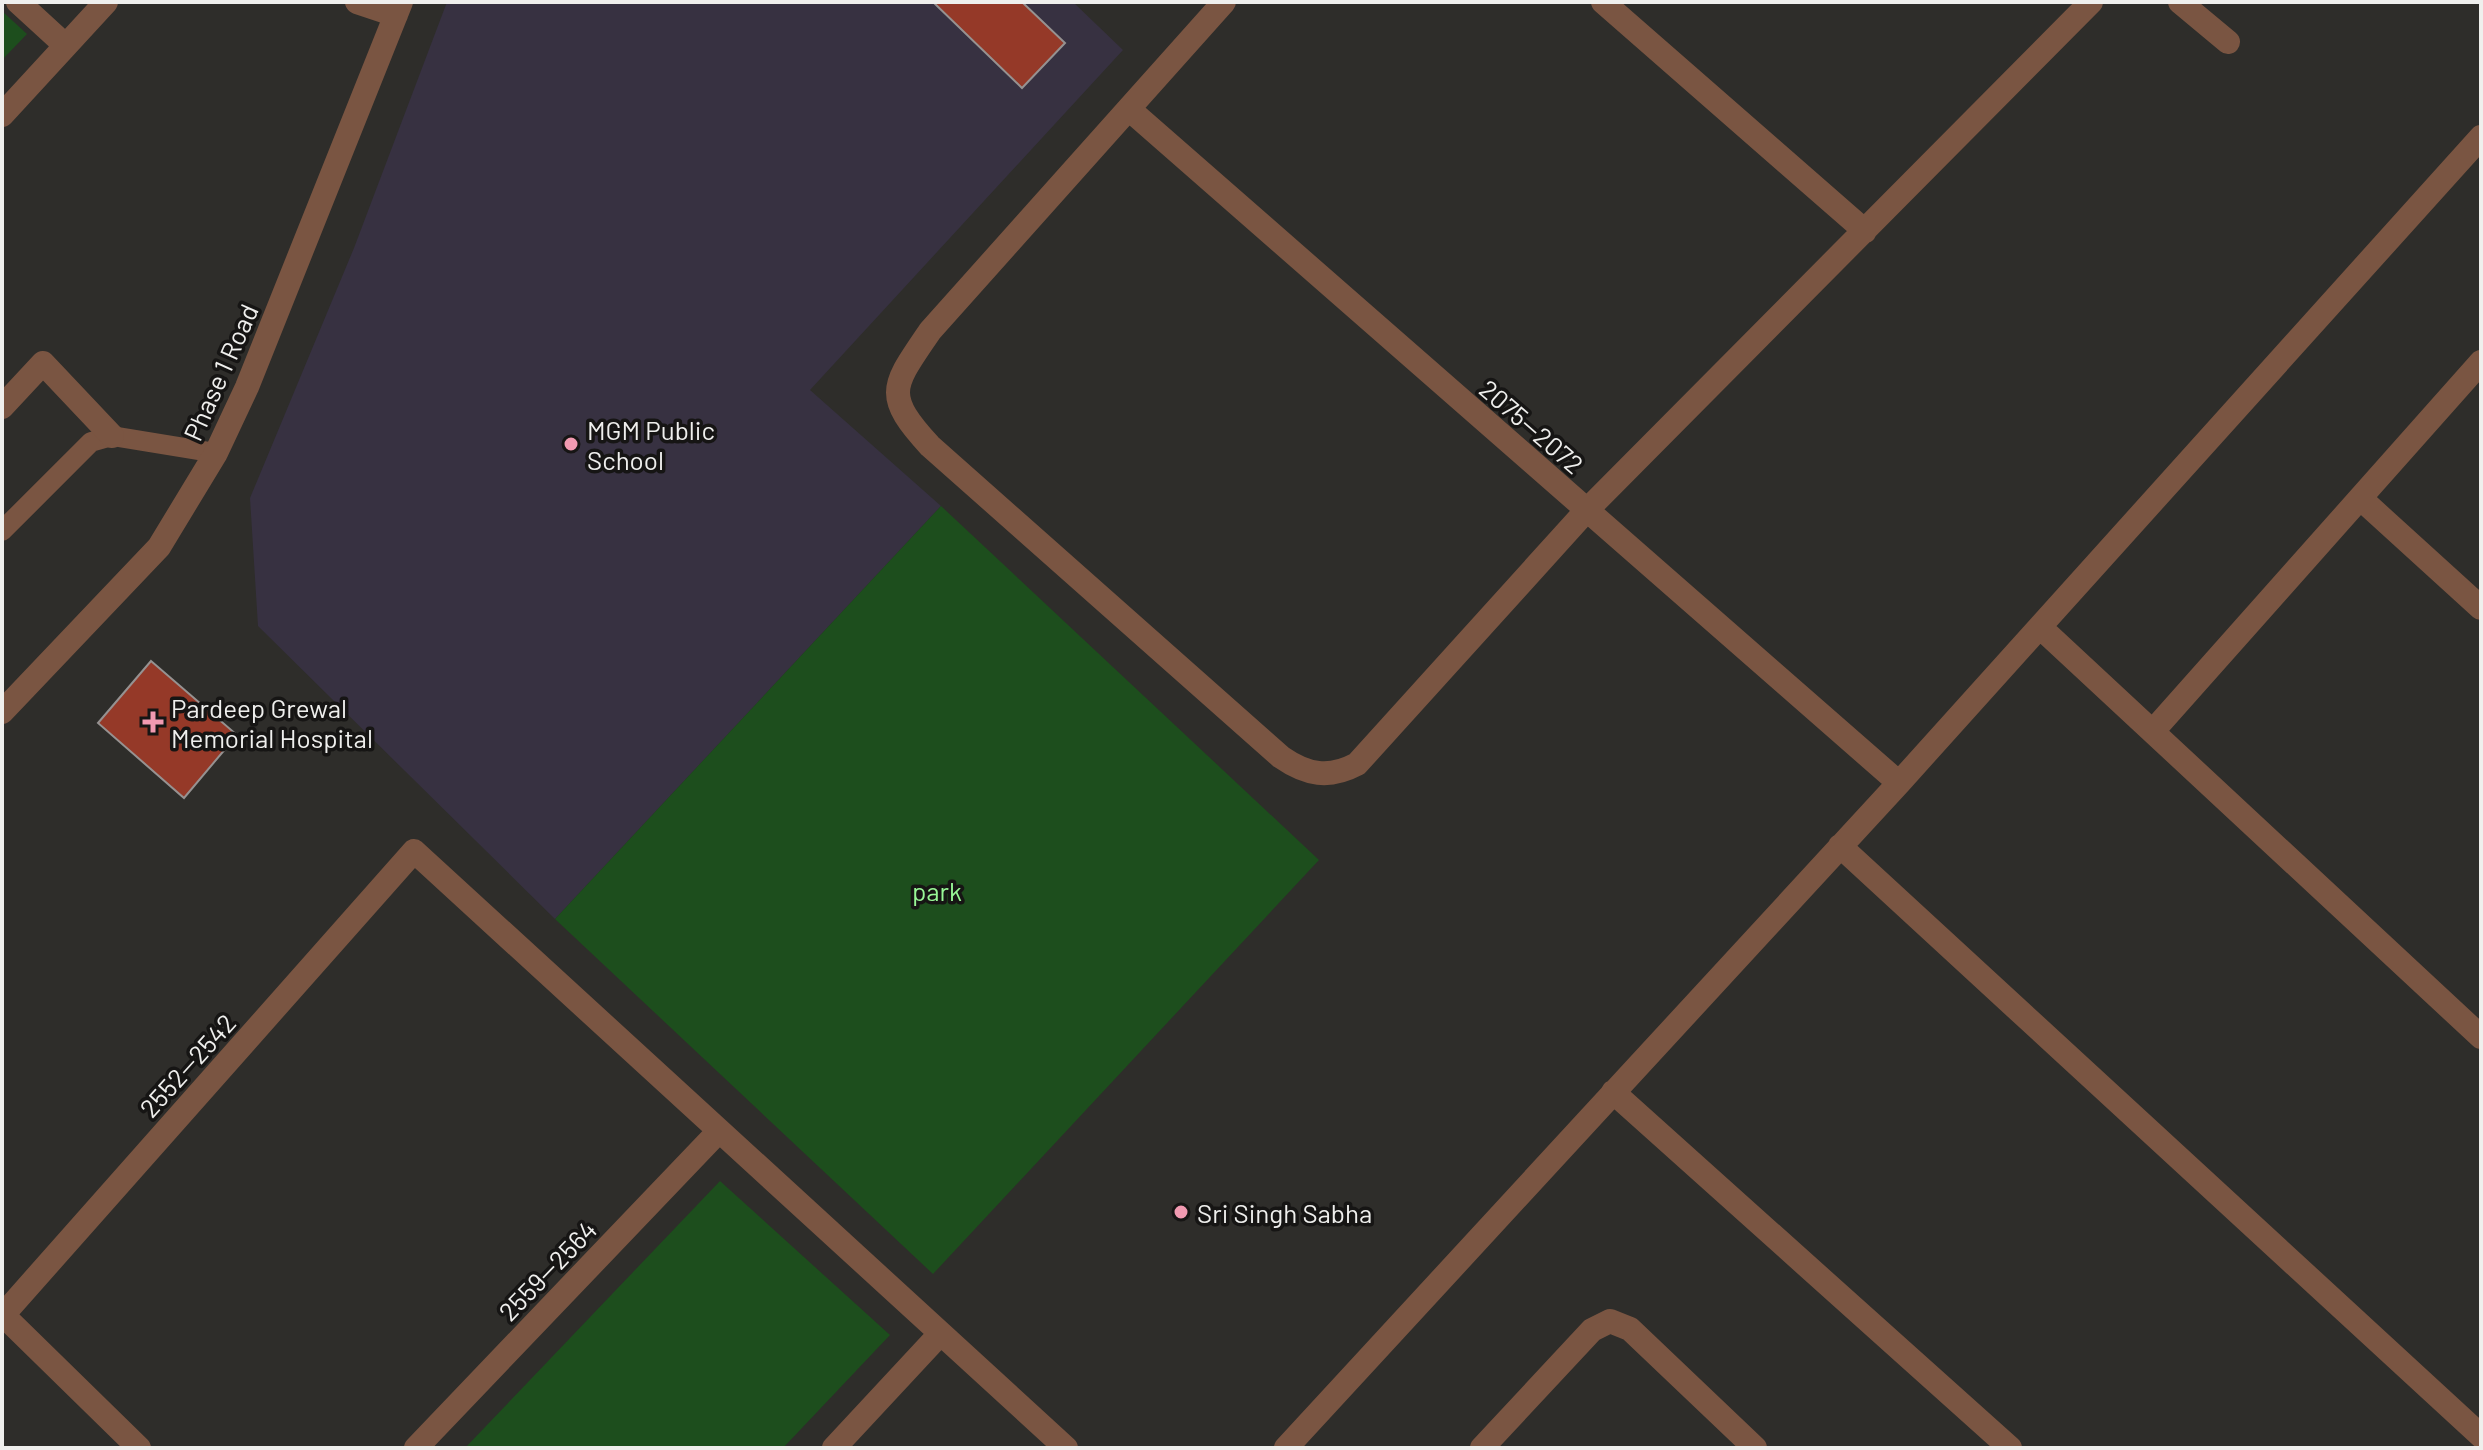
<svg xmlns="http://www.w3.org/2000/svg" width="2483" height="1450" viewBox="0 0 2483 1450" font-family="Barlow,sans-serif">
  <rect width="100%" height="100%" fill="#2e2d2a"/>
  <path fill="#373141" d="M447 2H1073L1123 50 810 390 941 506 555 919 258 626 250 498 354 248Z"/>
  <path fill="#1d4e1d" d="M2 11 27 34 2 60Z
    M941 506 1319 860 933 1274 555 919Z
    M720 1181 890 1335 783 1448H465Z"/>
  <path fill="#953928" stroke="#969291" stroke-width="2" d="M933 2H1022L1065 43 1022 88Z
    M151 661 237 735 184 798 98 723Z"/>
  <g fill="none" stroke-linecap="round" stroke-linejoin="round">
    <path stroke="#7a5542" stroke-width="20" d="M2 531 91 442 112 436 216 453"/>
    <path stroke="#7a5542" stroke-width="24" d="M18 2 65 45
      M357 2 396 15
      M1224 2 930 331C893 386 882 394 930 446L1281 757C1307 775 1329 779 1357 764L1586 511 2091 2
      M1603 2 1865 231
      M2180 2 2228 42
      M1130 110 1899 783
      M2 115 106 2
      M2 407 43 363 112 436
      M2360 498 2481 608
      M2040 627 2481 1037
      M2 712 159 547 216 453 247 387 401 2
      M2153 731 2481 362
      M1840 846 2481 1436
      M1613 1092 2010 1448
      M3 1315 139 1448
      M2 1316 414 851 1066 1448
      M416 1448 719 1131
      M834 1448 940 1334
      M1286 1448 1899 783 2481 137
      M1482 1448 1592 1330 1610 1321 1630 1329 1755 1448"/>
  </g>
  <g fill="#f19ab1" stroke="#161514" stroke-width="3">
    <circle cx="571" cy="444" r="8"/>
    <path d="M149 710h8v8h8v8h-8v8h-8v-8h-8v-8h8z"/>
    <circle cx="1181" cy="1212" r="8"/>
  </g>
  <g text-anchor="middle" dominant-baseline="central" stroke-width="7" stroke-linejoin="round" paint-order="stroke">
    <g font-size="26" fill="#efefed" stroke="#161514">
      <text transform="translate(220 372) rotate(-66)">Phase 1 Road</text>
      <text transform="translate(1532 426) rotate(41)">2075--2072</text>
      <text transform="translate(187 1065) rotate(-48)">2552--2542</text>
      <text transform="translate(547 1270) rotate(-46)">2559--2564</text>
    </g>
    <g font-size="26" fill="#efefed" stroke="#161514" text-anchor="start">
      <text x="587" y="429">MGM Public<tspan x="587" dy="30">School</tspan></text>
      <text x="171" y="707">Pardeep Grewal<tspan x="171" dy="30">Memorial Hospital</tspan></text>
      <text x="1197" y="1212">Sri Singh Sabha</text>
    </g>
    <g font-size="26" fill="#98f796" stroke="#161514">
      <text x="937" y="890">park</text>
    </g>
  </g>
  <rect width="2483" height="1450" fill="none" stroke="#efefed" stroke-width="8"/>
</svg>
